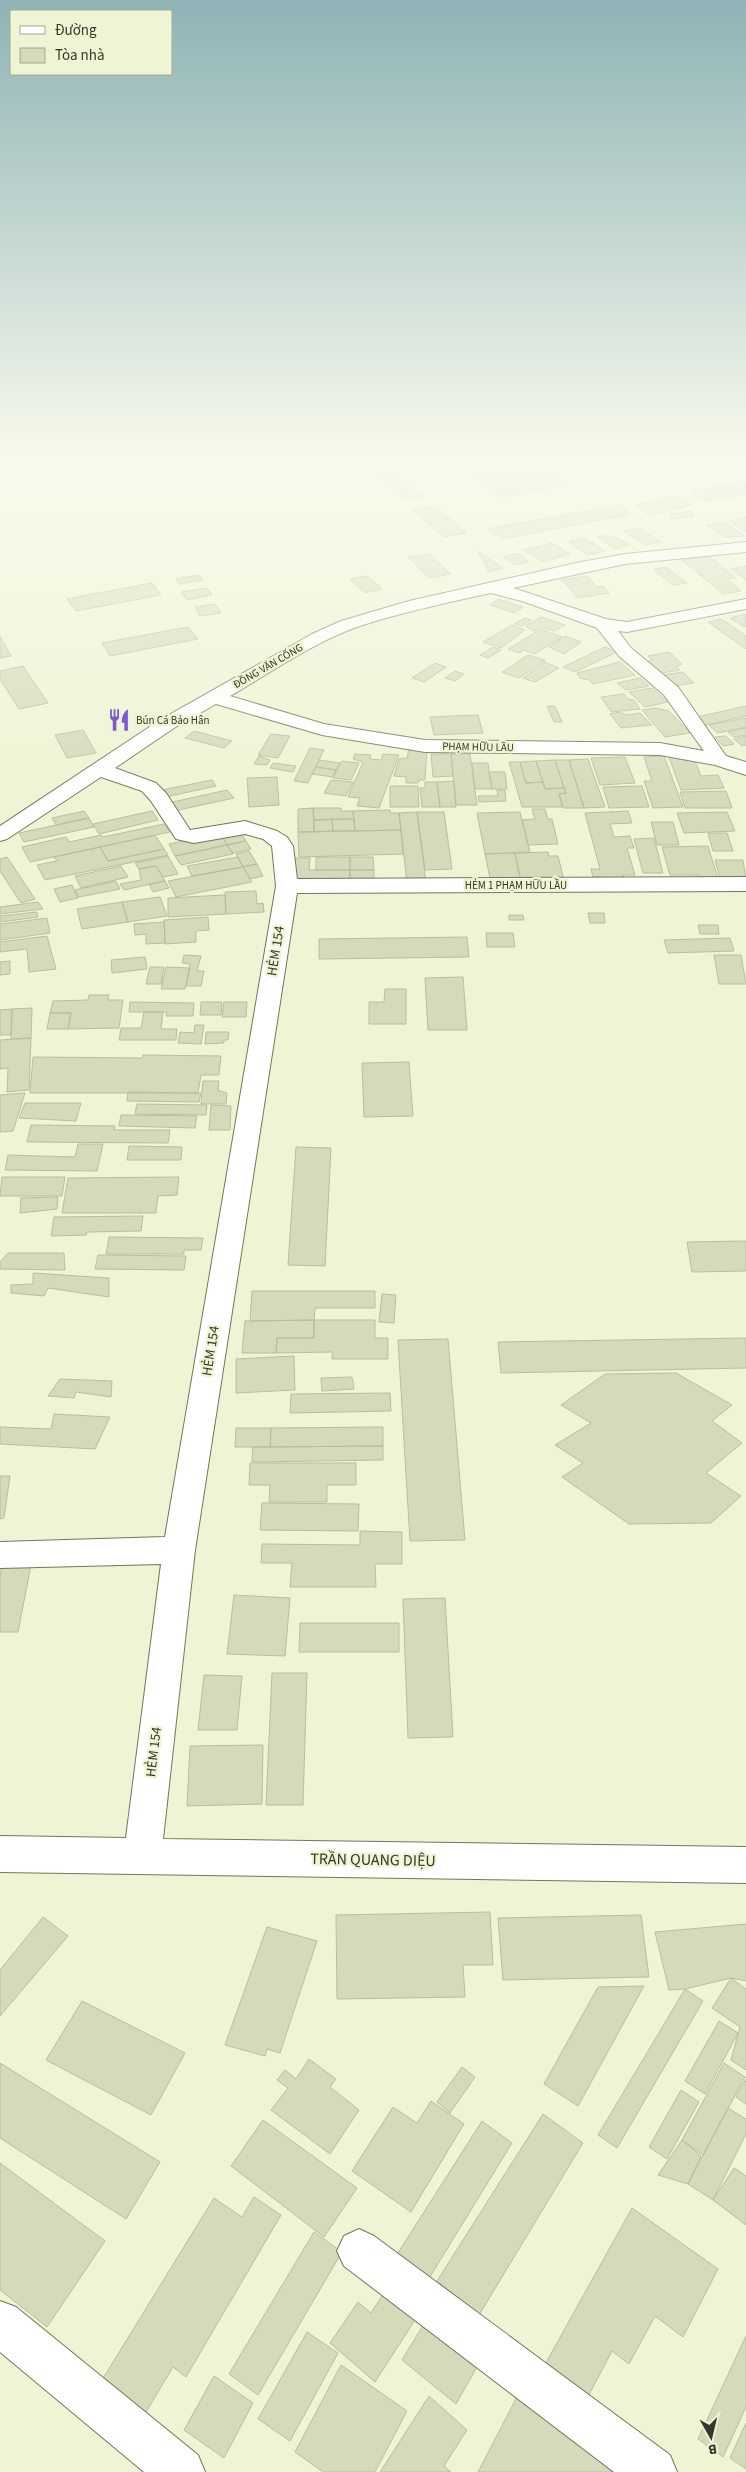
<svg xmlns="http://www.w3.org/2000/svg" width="746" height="2472" viewBox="0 0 746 2472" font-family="'Source Sans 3',sans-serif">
  <rect width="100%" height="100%" fill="#eff4d4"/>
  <path fill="#d5daba" stroke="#babe9f" d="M358 460H376L379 462 364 465Z
    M537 460 540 462 536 463 567 485 502 497 469 471Z
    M388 467 423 496 405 500 370 470Z
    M746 482V494L705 501 691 491Z
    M677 496 691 505 649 515 635 505Z
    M620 505 630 514 502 539 487 529Z
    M435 506 466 533 444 537 413 510Z
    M690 511 695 516 672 519 670 514Z
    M746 517V532L729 521Z
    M724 522 745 536 724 537 706 525Z
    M638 528 661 542 646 545 624 531Z
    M596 536H613L630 545 616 549Z
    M585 538 605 551 588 555 569 542Z
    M552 543 570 554 543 562 523 550Z
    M478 551 503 568 489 572Z
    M519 553 529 562 515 565 503 557Z
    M429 554 451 574 429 578 408 557Z
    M708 555 736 578 727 579 741 591 723 594 682 560Z
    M746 566V580L731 569Z
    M666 567 687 583 673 585 653 569Z
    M199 575 203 580 179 584 176 579Z
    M367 576 382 589 365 593 350 579Z
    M587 576 597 587 603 586 609 593 578 598 562 580Z
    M152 583 161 595 76 611 67 599Z
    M207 588 212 595 187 600 181 592Z
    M498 599 523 607 514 613 490 605Z
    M215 604 221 613 200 616 195 607Z
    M746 614 745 627 730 618Z
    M541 617 565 625 554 631 541 627 534 631 525 626Z
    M525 618 531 620 522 626 514 624Z
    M722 619 746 636V649L708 622Z
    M512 625 525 630 501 648 483 642Z
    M188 627 198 639 110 656 102 643Z
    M541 629 562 637 534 654 524 650 519 653 508 649Z
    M0 636 11 656 0 658Z
    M565 636 581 642 564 654 549 647Z
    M493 647 501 650 488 658 480 655Z
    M605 647 617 652 575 672 563 667Z
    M669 652 682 664 676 667 680 670 662 673 659 670 655 671 645 662 652 660 648 656Z
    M528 655 545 660 519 678 502 672Z
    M545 662 559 668 535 682 523 678Z
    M620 662 635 675 593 684 589 680 580 678 577 673Z
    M435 663 446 667 424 682 412 678Z
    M23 666 48 703 19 709 0 679V671Z
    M455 671 464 674 455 681 445 678Z
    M683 672 694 683 667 687 657 676Z
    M640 678 649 686 626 690 617 683Z
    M652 688 668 702 645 707 629 692Z
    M624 694 628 699 634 700 640 709 611 712 601 697Z
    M547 706H555L562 722H554Z
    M746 706V716L698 727 688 719Z
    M656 708 669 711 690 733 665 737 642 710Z
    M620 712 627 715 640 713 652 725 621 728 610 714Z
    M478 715 483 733 434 735 430 717Z
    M746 718V727L718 733 709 725Z
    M746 728V735L734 737 728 732Z
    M83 730 96 753 67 758 55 735Z
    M194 731 232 741 224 748 185 738Z
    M271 734 290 736 278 758 258 755Z
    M726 736 734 744 723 746 715 737Z
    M746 736V745L742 746 734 739Z
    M310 748 324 750 308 783 294 781Z
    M409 749 427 750 425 780H419L418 783H406V777L394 776 399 759 407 758Z
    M355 754 371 755 370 759 381 760 383 754 399 755 379 808 357 806 360 798 348 797 363 762 353 759Z
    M431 754H451L453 776 433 777Z
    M451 754H470L477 805H456Z
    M259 756 270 760 267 765 254 764Z
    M664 756 683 807 653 808 644 781H652L644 757Z
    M693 756 701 776 718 775 724 788 681 790 669 757Z
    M625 757 635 783 600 785 591 758Z
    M588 759 605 807 584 808 569 760Z
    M319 760 340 763 336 770 316 767Z
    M555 760H569L584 808H563L559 794 566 793Z
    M555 760 564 788 545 789 536 761Z
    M342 761 359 763 351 780 333 778Z
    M536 761 543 782 526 783 520 762Z
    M509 762H520L526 783 543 782 545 789 564 788 566 793 559 794 563 807H522Z
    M273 763 296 766 293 772 270 768Z
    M472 763H488L492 789H475Z
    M316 767 336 770 333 777 312 774Z
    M489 772H505L507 789H492Z
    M277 777 279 805 249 807 247 778Z
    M212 780 216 786 166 797 162 790Z
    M331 780 353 782 346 796 324 793Z
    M454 781 456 807H440L437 782Z
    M425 782H437L440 807H422L420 788H425Z
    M390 786H418L419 807H390Z
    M642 786 649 807 609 808 603 787Z
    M227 790 234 798 174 811 168 803Z
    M497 790H505L506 801 479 802 478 796H498Z
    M726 791 732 808H685L680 792Z
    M313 808H341V811H353L354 819 314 820Z
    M313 808 314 832H298V809Z
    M532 809H545L548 819H552L558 844 528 845 522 820 535 819Z
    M390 810V813H399L401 830 355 831 353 811Z
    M84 811 89 818 56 825 52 818Z
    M152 811 158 820 99 834 93 824Z
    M628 811 632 823 610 824 614 837 630 836 634 848H627L635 875H623L626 883 604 884 602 877H593L591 869H600L585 813Z
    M417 812H444L452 869 425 870Z
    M417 812 426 883H407L399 813Z
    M520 812 530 852 485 854 477 813Z
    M727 812 735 831 684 833 677 813Z
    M89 818 94 827 24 842 19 833Z
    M332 819H354L355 831H333Z
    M332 819 333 831 314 832V820Z
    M651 822H673L679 845H657Z
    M164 824 170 832 30 862 22 847 66 837 69 842 101 835 103 837Z
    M239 830 246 841 227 845 221 834Z
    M401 830 403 854 299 857 298 832Z
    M708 833H727L733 851H713Z
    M221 834 227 845 175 856 169 844Z
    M155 835 164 849 108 861 100 847Z
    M654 838 663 873H643L634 839Z
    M246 841 251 849 233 853 227 845Z
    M227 845 233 854 181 865 175 856Z
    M708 846 719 882H701L699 875H670L662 847Z
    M100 847 108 861 164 849 168 855 45 880 37 865 57 861 54 857Z
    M249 851 257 864 243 867 236 854Z
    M548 852 549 856H558L564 880 521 882 515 853Z
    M515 853 521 882 491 883 485 854Z
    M168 856 178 874 163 877 156 866 139 869 135 863Z
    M7 857 35 899 21 903 0 871V859Z
    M238 857 243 867 192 876 187 866Z
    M316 857H350V870H316Z
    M350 857H373L374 870H350Z
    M292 858H310L309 870H350V880H291Z
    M715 860H743L746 879H720Z
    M257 864 263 876 250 879 243 867Z
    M121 866 128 877 81 888 75 876Z
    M156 866 165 881 124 890 120 884 141 880 139 869Z
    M243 867 252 882 176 897 168 881Z
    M350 870H374V879L350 880Z
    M116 881 120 889 79 897 75 890Z
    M165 881 169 888 153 892 149 884Z
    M72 885 78 898 60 902 54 889Z
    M256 891 257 904 263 903 264 912 226 914 225 892Z
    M225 895 226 914 168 917V898Z
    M160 897 167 916 128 922 122 902Z
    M38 902 43 909 0 914V907Z
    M122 902 128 922 82 929 77 909Z
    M37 912 38 917 0 922V916Z
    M588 913H604L605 923H590Z
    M509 915H523L524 920H509Z
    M208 917 209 930 196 931V942L165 944 164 920Z
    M47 918 50 933 0 940V924Z
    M164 922 165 943 146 944V934L135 935 134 924Z
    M698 925H718L719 934H700Z
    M486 933H513L515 947H487Z
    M47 936 56 969 29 972 27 949 0 952V942Z
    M467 937 469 957 319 959V939Z
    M730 938 734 951 668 953 664 940Z
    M184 955 201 956 197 971H204L201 986H186L190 964 182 963Z
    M714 955H741L746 984H719Z
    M145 957 147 969 112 973 111 960Z
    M10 961V974L0 975V962Z
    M150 967H164L161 984H146Z
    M166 967 190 968 185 989H161Z
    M463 977 467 1030H428L425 978Z
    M385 989H406V1024H369V1002H384Z
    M89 995H109L108 1000H123L119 1028 68 1029 71 1013H50L53 1001 88 1000Z
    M130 1002 194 1003 193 1016H166L167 1012H129Z
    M201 1002H222L221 1015H200Z
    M224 1002H247L246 1017H222Z
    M32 1008 31 1038 11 1039 12 1009Z
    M12 1009 11 1035H0V1010Z
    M144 1012H163L161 1029H177L176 1040H119L121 1028H141Z
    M50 1013H71L68 1029H47Z
    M195 1025H204L201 1044 178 1043 180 1032 194 1033Z
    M206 1032H229L228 1040H224V1043L205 1044Z
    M31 1038 29 1090 7 1092 8 1068 0 1069V1040Z
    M143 1055 221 1056 219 1075H201L198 1093H30L33 1057 142 1058Z
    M409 1062 413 1116 364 1117 362 1063Z
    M203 1081H219L218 1090 227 1093 226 1104H201Z
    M128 1092 198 1093H201L199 1102 127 1101Z
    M25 1093 13 1131 0 1132V1095Z
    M25 1103H81L76 1121 19 1118Z
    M137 1104 207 1105 206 1115 135 1114Z
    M211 1105 231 1106 230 1130H209Z
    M121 1115 197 1116 195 1128 119 1126Z
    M31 1125 115 1126 114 1130H170L168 1143 27 1142Z
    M78 1144H103L97 1171 5 1170 8 1155 75 1157Z
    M129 1146 182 1147 181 1160H127Z
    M296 1147 331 1148 325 1266 288 1265Z
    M2 1177H65L62 1196H0Z
    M179 1177 177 1195 158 1196 156 1213H62L68 1178Z
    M58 1197 57 1209 20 1213 21 1198Z
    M143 1216 141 1231 87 1232 86 1235 51 1236 54 1217Z
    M109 1237 203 1238 201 1250H184V1254H106Z
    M746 1241V1271L692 1272 687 1242Z
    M8 1253H64L65 1270 0 1269V1262Z
    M98 1255 186 1256 184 1270 95 1269Z
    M33 1273 109 1278V1297L48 1288 44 1296 11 1293V1285L33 1284Z
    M252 1291H375V1308H315L314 1320 250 1321Z
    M382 1294 396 1295 394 1323 379 1322Z
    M314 1320V1338H277L276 1353H242L245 1321Z
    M314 1320H375V1338H388V1359H332V1352L276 1353 277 1338H314Z
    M746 1338V1368L501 1373 498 1342Z
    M448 1339 465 1540 410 1541 398 1340Z
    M294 1356 295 1390 236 1393V1359Z
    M676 1373 732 1405 712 1421 742 1443 706 1473 741 1496 711 1523 629 1524 562 1477 583 1463 555 1445 591 1423 561 1405 605 1374Z
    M352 1377 354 1389 322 1391 321 1378Z
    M60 1379 112 1381 111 1397 76 1392 74 1398 48 1396Z
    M390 1393 391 1411 290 1413 291 1394Z
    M54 1414 110 1417 95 1449 0 1444V1427L51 1429Z
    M383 1427V1446L270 1447 271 1428Z
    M236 1428H271L270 1447H235Z
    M383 1446V1460L252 1462 253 1447Z
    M250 1463H356V1485H327V1502H269L270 1485H249Z
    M0 1476H10L4 1518 0 1519Z
    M262 1503 359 1504 358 1531 260 1530Z
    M360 1531 402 1532V1564H375L376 1587H290L292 1563H261L262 1544 360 1545Z
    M2 1564 31 1565 18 1632H0V1576Z
    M234 1595 290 1598 285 1656 227 1654Z
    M445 1598 453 1737 408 1738 403 1599Z
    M300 1623H399V1652H299Z
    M272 1673H307L303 1805H266Z
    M204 1675 242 1676 237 1730H198Z
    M263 1745 262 1804 187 1806 190 1746Z
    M490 1912 493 1965H463L465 1997 337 1999 336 1915Z
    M641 1915 649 1977 503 1980 498 1918Z
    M43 1917 68 1936 0 2016V1970Z
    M746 1924V1981L731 1978 685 1989 669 1990 655 1932Z
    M267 1927 317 1941 280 2053 267 2049 265 2056 225 2045Z
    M731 1978 746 1989V2070L731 2060 740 2027 712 2008Z
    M644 1986 578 2106 544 2084 598 1987Z
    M685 1989 703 2001 617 2148 598 2135Z
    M82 2001 185 2053 151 2115 46 2060Z
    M719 2021 738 2033 705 2094 685 2081Z
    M309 2059 336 2079 330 2087 359 2110 330 2154 271 2110 288 2088 277 2080 285 2070 296 2079Z
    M0 2063 160 2162 126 2219 0 2138Z
    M724 2063 745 2077 703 2155 682 2140Z
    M462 2067 475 2077 450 2113 437 2102Z
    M746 2079V2104L736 2097Z
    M681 2090 699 2102 667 2159 649 2147Z
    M431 2101 464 2124 411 2212 352 2171 393 2107 417 2123Z
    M728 2108 746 2119V2134L713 2200 688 2184Z
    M543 2114 583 2143 479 2315 437 2281Z
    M263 2120 357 2188 324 2237 231 2166Z
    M482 2121 512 2143 428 2280 396 2256Z
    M682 2140 701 2156 688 2184 658 2175Z
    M0 2163 105 2241 47 2327 0 2290Z
    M734 2168 746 2176V2225L713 2200Z
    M254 2197 281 2215 186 2377 173 2367 146 2412 102 2380 214 2198 242 2217Z
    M632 2208 718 2269 683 2337 655 2316 629 2364 612 2351 582 2408 539 2375Z
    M314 2232 342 2252 258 2395 229 2374Z
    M385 2291 417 2317 375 2382 330 2343 358 2302 371 2313Z
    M428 2317 482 2358 456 2404 402 2360Z
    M307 2332 338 2353 290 2441 258 2419Z
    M746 2336V2407L723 2457 698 2439Z
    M341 2365 407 2411 375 2472H323L295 2452Z
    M214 2376 253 2403 224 2458 184 2430Z
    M520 2391 631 2472H478Z
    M429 2396 467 2430 444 2466 451 2472H380Z
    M746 2423V2469L730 2458Z"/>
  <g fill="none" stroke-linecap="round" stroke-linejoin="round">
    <defs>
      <path id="minor" d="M746 542V552L625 564 513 588 606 619 627 622 746 599V609L627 632 618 631 631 648 678 687 726 756 746 762V775L715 765 660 755 425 752 322 735 216 704 174 728 115 768 156 783 166 793 190 830 245 821 277 831 287 837 293 846 297 879 746 877V891L297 893 195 1550 163 1839 746 1847V1883L0 1872V1836L126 1838 161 1564 0 1568V1542L165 1537 276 886 272 846 263 839 245 834 194 843 176 839 151 801 142 791 101 777 7 839 0 841V826L160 720 312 634 341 621 409 601 581 562 625 554ZM491 593 522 601 597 628 619 656 664 695 704 751 660 743 425 740 324 724 230 696C270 673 311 644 354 628 399 613 445 603 491 593Z
        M359 2229 374 2236 670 2455 677 2472H614L344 2266 337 2251 344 2236Z
        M0 2301 16 2307 198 2455 205 2472H144L0 2352Z"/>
    </defs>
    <use href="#minor" stroke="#73775b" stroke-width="2"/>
    <use href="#minor" fill="#fff" fill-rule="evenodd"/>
  </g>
  <linearGradient id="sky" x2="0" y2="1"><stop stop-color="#8fb3b6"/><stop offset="0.57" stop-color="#f8faec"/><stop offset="1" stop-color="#f8faec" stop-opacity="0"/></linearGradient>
  <rect width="746" height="806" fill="url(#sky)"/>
  <defs>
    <symbol id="restaurant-bare" viewBox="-9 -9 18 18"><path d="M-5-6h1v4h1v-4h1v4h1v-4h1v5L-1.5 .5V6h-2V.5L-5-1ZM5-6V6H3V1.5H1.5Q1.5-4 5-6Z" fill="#7e58d2" stroke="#eff4d4" stroke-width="2.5" paint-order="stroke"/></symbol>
  </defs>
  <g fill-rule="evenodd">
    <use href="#restaurant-bare" x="103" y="704" width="32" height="32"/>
  </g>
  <g text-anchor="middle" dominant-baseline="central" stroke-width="4.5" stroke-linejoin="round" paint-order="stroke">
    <g font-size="11" fill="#37382c" stroke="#eff4d4">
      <text transform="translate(268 666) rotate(-30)">ĐỒNG VĂN CỐNG</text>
      <text transform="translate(478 747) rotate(1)">PHẠM HỮU LẦU</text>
      <text x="516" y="885">HẺM 1 PHẠM HỮU LẦU</text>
    </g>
    <g font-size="11" fill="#37382c" stroke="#eff4d4" text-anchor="start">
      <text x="136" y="720">Bún Cá Bảo Hân</text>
    </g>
    <g font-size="14" fill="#37382c" stroke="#eff4d4">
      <text transform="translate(276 951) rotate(-81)">HẺM 154</text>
      <text transform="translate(211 1351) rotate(-81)">HẺM 154</text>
      <text transform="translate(154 1752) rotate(-83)">HẺM 154</text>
    </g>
    <g font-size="16" fill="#37382c" stroke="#eff4d4">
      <text transform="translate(373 1860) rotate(1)">TRẦN QUANG DIỆU</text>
    </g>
  </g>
  <rect x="10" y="10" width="162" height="65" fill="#eff4d4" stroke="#a5a991"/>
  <rect x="20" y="26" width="25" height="8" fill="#ffffff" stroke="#a5a991"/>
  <text x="55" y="35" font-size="15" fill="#37382c">Đường</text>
  <rect x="20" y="48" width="25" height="15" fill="#d5daba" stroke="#a5a991"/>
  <text x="55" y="60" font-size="15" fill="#37382c">Tòa nhà</text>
  <g transform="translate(711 2437) rotate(172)" stroke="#eff4d4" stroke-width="4" paint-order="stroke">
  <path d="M0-4L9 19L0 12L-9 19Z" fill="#37382c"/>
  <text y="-8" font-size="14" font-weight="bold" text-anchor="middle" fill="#37382c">B</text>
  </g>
</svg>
